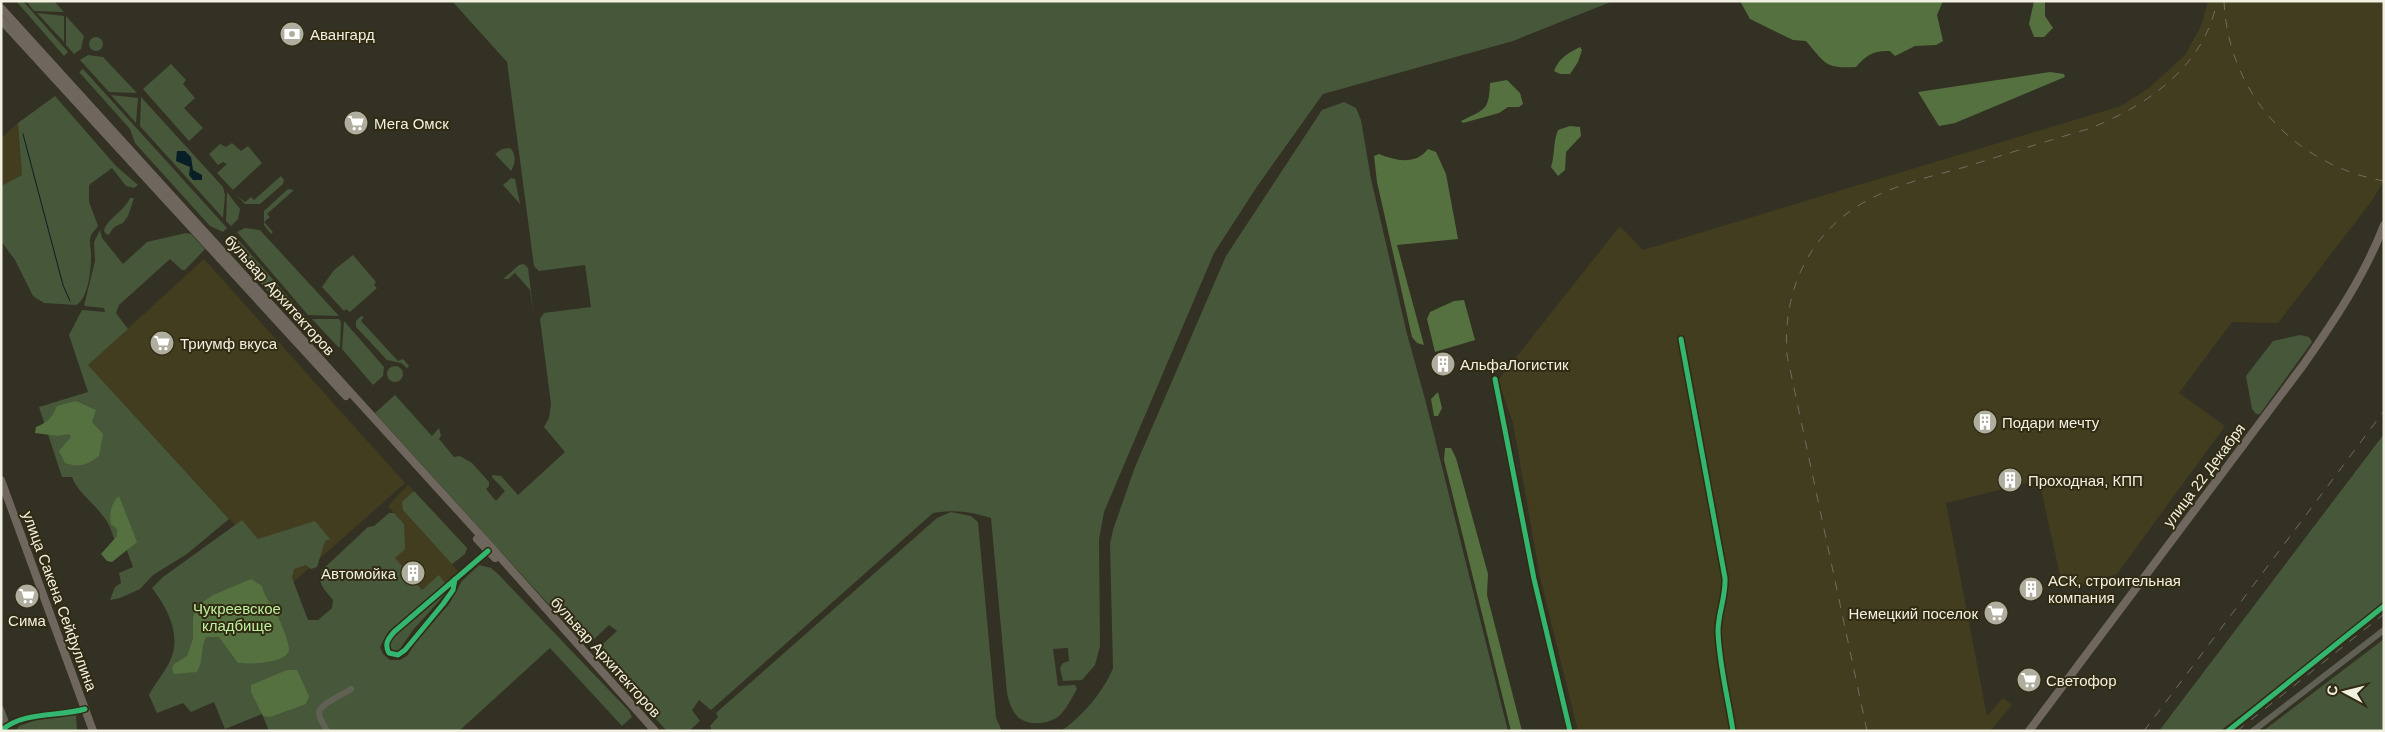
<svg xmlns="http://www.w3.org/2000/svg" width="2385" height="732" viewBox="0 0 2385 732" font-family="Helvetica,sans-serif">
  <rect width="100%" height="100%" fill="#333123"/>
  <path fill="#433d1f" d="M2208 1H2384V181L2371 202 2278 323 2232 322 2179 393 2225 426 2117 574 2063 589 2039 480 1946 503 1987 716 2003 698 2012 705 1990 731H1578L1540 577 1513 423 1498 380 1620 226 1643 250 2121 106 2149 88 2185 55 2201 26Z
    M18 123 22 175 1 186V138Z
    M204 259 405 483 290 585 88 365Z
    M408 485 467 548 465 554 452 564 458 571 445 583 439 576 422 590 394 558 404 524 388 506Z"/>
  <path fill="#47573a" d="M16 1H23L68 52 64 56Z
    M26 1H54L64 12 34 11Z
    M452 1H1613L1513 41 1323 94 1256 188 1214 253 1104 512 1099 539 1100 646 1095 665 1082 680 1063 681 1060 668 1063 663 1069 661 1068 648 1053 649 1058 686 1075 685 1077 689C1072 697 1068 706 1062 713 1053 724 1030 727 1019 718 1012 711 1009 703 1007 693L991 518C971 512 954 509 933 513L711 710 699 700 692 710 700 721 689 731H667L594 652 617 631 609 625 589 644 582 641 375 413 395 395 432 436 439 428 441 436 439 439 454 457 460 456 472 463 489 482V486L486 489 496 501 505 491 492 477V475L501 476 518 495 565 452 544 427 549 418 551 404 540 319 544 313 591 307 585 265 539 271 534 266 507 62Z
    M37 13 64 16V42Z
    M66 16 84 36 81 49 74 54 66 45Z
    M89 44a7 7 0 1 1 14 0a7 7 0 1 1-14 0Z
    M88 55 103 57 137 93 109 92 80 60Z
    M171 64 186 80 183 84 195 98 184 108 203 128 189 141 143 89Z
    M83 69 227 228 223 232 210 226 135 143 130 129 79 72Z
    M111 95 138 98 136 123Z
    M55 96 116 166 138 185 134 188 126 186 112 168 89 185V202L98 226C96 229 93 232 91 235 88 243 92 251 91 258 91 270 88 300 76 305L44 303 33 296 15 260 1 241V186L22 175 18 123Z
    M141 97 223 187 225 195 223 218 140 126Z
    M1344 102 1356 108 1361 120 1371 179 1407 334 1425 399 1508 731H1061C1082 717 1104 691 1113 668L1110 544 1113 530 1135 467 1226 256 1322 110Z
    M232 143 241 151 248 146 262 163 233 190 217 173 227 164 223 162 218 165 209 154 220 144 226 147Z
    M510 148C517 154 515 165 511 171L495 154 502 149Z
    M281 176 284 180 283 184 260 204H245L236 195 245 202 251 197 254 200Z
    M511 178 515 179 520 204 503 185Z
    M288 189 294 190 267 214 270 217 264 222 273 232 271 234 264 225V211Z
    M227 192 240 209 238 219 231 226 226 221Z
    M130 198H134L128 216 123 223C113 227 114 227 109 235L106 234 104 231C107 218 123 213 130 198Z
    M245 228 260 230 339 316 308 315 237 232Z
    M100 230 102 238 123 264 147 242 186 233 191 234 205 249 185 270H182L170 259 119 305 116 313 128 329 88 365 229 519 187 554 153 575 140 589 120 598 110 600 115 587 121 583 119 573 133 567 125 545 117 548C113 537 111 525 103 516 93 502 78 493 72 477H62L39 407 88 392 69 335 82 310 105 312 104 308 84 306 95 261 94 242Z
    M235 236 323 337 317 341 313 339 241 262 237 248 230 240Z
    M353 255 376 282 374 285 377 288 350 312 346 309 344 311 322 287 334 270Z
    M524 264 528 268 534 317 530 290 515 273 508 279H503L519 265Z
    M361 316 364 317 361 321 398 361 403 359 409 366 407 368 401 363 387 360 356 327V321Z
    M312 319H339L341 322 340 347H338Z
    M344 321 384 367 383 376 373 385 342 349Z
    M2300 335 2309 337 2312 342 2260 414H2256L2252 409 2246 376 2273 341Z
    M387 374a8 8 0 1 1 16 0a8 8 0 1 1-16 0Z
    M2384 434V601L2338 641 2220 731H2159Z
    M414 491 467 548 465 554 452 564 403 510 402 502Z
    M951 512 971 516 978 522 996 718 1002 731H712L710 726 718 717 716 713 937 518Z
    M389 513H394L404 524 405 549 395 558 422 590 439 575 445 583 388 632 380 647 383 654 390 660H400L407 656 418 639 449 604 462 581 479 565 491 568 498 574 629 711 632 717 622 726 550 648 459 731H269L262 714 225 729 214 702 191 712 183 703 157 713 149 695C156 681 169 668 173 653 179 630 166 606 152 588L163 577 242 520 258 539 315 521 330 539 325 541 317 567 311 569 306 565 294 569 292 578 308 620H318L332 608 333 600C325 590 316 583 322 570L368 527 374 526Z
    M448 591 413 630 397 653 389 649 390 641 395 636Z
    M2384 639V731H2263Z
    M76 715 77 731H16L19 726 36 720Z"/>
  <path fill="#557140" d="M1740 1H1943L1937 15 1943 41 1936 45 1915 46 1895 56 1890 51C1874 50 1866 55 1856 67 1825 69 1825 63 1806 41L1793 40 1750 19Z
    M2034 1H2045V16L2053 28 2044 37H2034L2029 24Z
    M1580 47 1582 50 1578 62 1570 74H1560L1554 71C1559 58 1568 53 1580 47Z
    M2050 72 2064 74 2065 77 1955 123 1939 126 1918 92Z
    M1507 80 1520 93 1523 104 1519 107H1508L1499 113 1463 123 1461 121C1485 109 1489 111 1490 83Z
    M1570 126 1580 127 1581 136 1566 152 1565 170 1558 176 1551 167C1555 155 1553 142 1558 130Z
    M1428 149 1436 152 1446 174 1458 239 1397 245 1424 345 1417 343 1412 337 1377 182 1374 156 1379 154C1396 161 1416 165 1428 149Z
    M1464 300 1475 340 1435 352 1427 319 1430 312 1454 301Z
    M1438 392 1442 408 1438 416H1434L1431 399Z
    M76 401 96 410 92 422 103 434 99 456C87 465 79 468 65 463L59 451 71 437 69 434 58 436 35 433 36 427C48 422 52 418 57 406Z
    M1445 448H1451L1456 458 1488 574 1487 595 1522 731H1511L1444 460Z
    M119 496 137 542 112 562 107 561 101 554 117 536V529L111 524C109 514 111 503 119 496Z
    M251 579 262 586C264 596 269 600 274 609 278 615 290 644 289 650 286 664 249 664 238 663L219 637H206C200 648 204 660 197 672L174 674 172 668 174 664 187 656 193 639V618L197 606 213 595Z
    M287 670H297L309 696 306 704 270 717 263 716 251 692V685Z"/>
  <path fill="#091f27" d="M177 151H185L191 157 193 170 202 175V180H193L189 175 190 167 176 161Z"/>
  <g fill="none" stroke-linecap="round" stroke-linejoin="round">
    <path stroke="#091f27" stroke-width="1" d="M23 134 63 285 70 301"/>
    <path stroke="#616055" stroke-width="6" d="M1681 339 1725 578C1726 597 1718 613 1718 631 1719 664 1728 698 1733 731
      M1495 379 1534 579 1570 731
      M455 579 453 590 443 604 405 650 398 655 389 653C384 644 388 639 394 632L488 551
      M1 709 7 725 5 726
      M1 731C22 711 59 717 85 709
      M327 731 320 718 319 711C325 701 341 696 351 689
      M2228 731 2384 606
      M2253 731 2384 630"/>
    <path stroke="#6f675e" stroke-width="8" d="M1 8 492 548 655 731
      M1 20 346 396
      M1 480 93 731
      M477 539 495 558
      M2029 731 2304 364C2334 321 2365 275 2384 225"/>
    <path stroke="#6e6d64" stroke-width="1" stroke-dasharray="9 9" stroke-linecap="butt" d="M2224 1C2228 93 2294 165 2384 181
      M1867 731 1787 355C1782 290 1810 231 1868 200 1897 184 1933 176 1965 167 2006 154 2047 141 2088 129 2146 107 2205 66 2217 1
      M2144 731 2384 411
      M2237 731 2384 614"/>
    <defs>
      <path id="cycleway" d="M1681 339 1725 578C1726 597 1718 613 1718 631 1719 664 1728 698 1733 731
        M1495 379 1534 579 1570 731
        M455 579 453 590 443 604 405 650 398 655 389 653C384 644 388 639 394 632L488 551
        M1 731C22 711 59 717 85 709
        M2228 731 2384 606"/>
    </defs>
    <use href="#cycleway" stroke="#302b12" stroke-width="8"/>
    <use href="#cycleway" stroke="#33b770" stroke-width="5"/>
  </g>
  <defs>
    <symbol id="bank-disc" viewBox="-11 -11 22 22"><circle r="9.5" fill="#afad9e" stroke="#302b12"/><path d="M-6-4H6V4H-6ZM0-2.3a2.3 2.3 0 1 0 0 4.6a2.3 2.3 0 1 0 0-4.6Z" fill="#fff"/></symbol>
    <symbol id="supermarket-disc" viewBox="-11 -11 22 22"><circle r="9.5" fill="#afad9e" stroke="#302b12"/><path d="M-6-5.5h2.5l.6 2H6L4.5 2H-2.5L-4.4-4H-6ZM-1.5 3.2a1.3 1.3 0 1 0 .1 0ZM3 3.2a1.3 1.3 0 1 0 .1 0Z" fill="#fff"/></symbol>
    <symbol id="building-disc" viewBox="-11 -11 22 22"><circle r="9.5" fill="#afad9e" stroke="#302b12"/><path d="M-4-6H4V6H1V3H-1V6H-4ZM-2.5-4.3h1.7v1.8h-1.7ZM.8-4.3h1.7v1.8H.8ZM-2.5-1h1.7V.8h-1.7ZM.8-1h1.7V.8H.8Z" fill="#fff"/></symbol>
  </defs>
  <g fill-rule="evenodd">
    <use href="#bank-disc" x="278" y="20" width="28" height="28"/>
    <use href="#supermarket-disc" x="342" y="109" width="28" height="28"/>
    <use href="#supermarket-disc" x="148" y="329" width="28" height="28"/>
    <use href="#building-disc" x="1429" y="350" width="28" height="28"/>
    <use href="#building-disc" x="1971" y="408" width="28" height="28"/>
    <use href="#building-disc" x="1996" y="466" width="28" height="28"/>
    <use href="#building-disc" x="399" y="559" width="28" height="28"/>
    <use href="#building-disc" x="2017" y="575" width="28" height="28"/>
    <use href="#supermarket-disc" x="13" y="582" width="28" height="28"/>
    <use href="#supermarket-disc" x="1982" y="599" width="28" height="28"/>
    <use href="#supermarket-disc" x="2015" y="666" width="28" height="28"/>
  </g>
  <g text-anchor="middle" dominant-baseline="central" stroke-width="4" stroke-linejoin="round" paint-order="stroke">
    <g font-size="15" fill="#f2f0e1" stroke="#302b12" text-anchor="start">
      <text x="310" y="34">Авангард</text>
      <text x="374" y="123">Мега Омск</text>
      <text x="180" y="343">Триумф вкуса</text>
      <text x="1460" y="364">АльфаЛогистик</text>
      <text x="2002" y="422">Подари мечту</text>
      <text x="2028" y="480">Проходная, КПП</text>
      <text x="396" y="573" text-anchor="end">Автомойка</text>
      <text x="2048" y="580">АСК, строительная<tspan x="2048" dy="17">компания</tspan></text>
      <text x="1978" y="613" text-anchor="end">Немецкий поселок</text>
      <text x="27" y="620" text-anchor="middle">Сима</text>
      <text x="2046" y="680">Светофор</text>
    </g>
    <g font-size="15" fill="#f2f0e1" stroke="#302b12">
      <text transform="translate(280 295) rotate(48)">бульвар Архитекторов</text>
      <text transform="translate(2204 475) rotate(-53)">улица 22 Декабря</text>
      <text transform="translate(60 601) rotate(70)">улица Сакена Сейфуллина</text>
      <text transform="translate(606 657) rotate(48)">бульвар Архитекторов</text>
    </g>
    <g font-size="15" fill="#bef19f" stroke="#302b12">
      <text x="237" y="608">Чукреевское<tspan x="237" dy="17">кладбище</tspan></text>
    </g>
  </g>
  <rect width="2385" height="732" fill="none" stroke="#f2f0e1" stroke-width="5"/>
  <g transform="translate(2345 692) rotate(277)" stroke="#302b12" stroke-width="4" paint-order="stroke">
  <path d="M0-4L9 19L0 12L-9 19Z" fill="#f2f0e1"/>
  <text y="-8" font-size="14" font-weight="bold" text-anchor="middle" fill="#f2f0e1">С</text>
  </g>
</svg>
